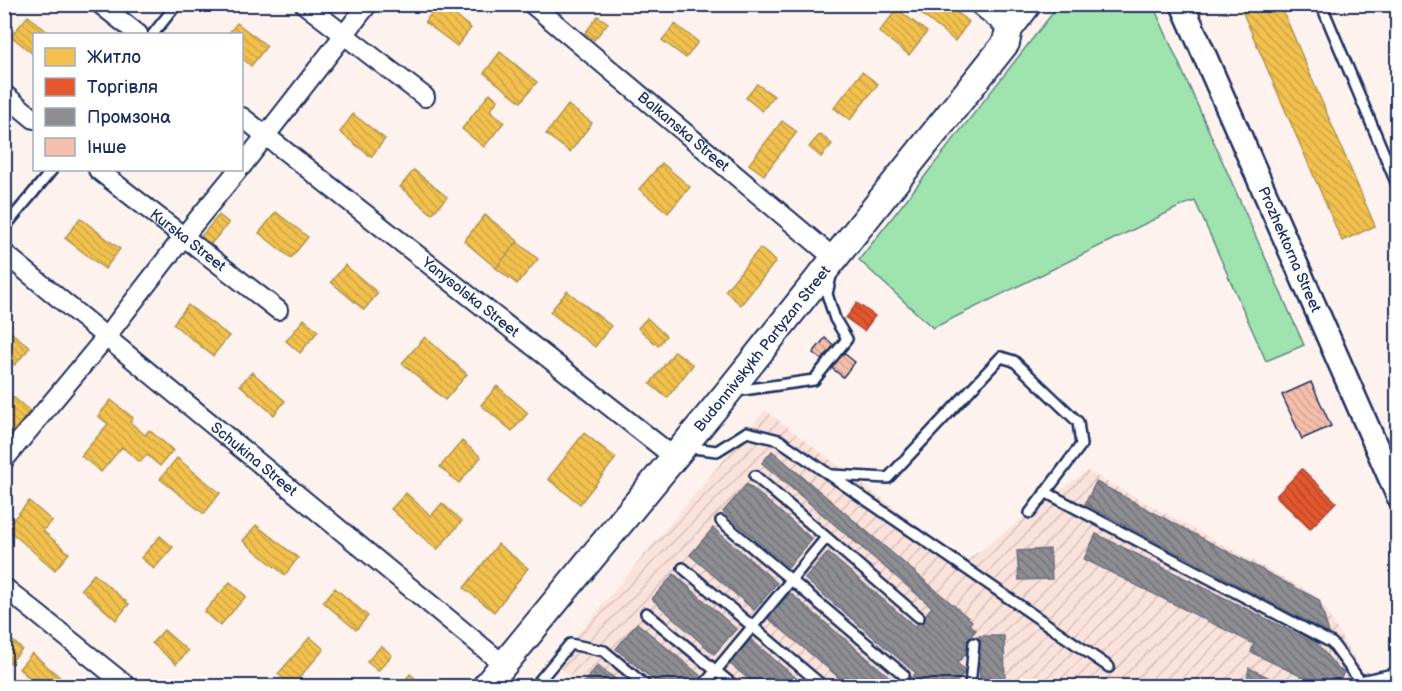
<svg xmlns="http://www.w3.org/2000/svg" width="1402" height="691" viewBox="0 0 1402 691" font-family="'Balsamiq Sans',sans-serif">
  <defs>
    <pattern id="industrial-furrows" width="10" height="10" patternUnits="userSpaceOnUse" patternTransform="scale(1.5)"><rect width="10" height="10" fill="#fbe2da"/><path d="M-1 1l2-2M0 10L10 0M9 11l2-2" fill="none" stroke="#d7c2be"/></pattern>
    <pattern id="homes-back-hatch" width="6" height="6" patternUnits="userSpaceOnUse" patternTransform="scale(1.5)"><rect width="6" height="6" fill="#f2c14e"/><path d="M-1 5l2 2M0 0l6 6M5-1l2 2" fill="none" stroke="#cfa646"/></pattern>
    <pattern id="shops-back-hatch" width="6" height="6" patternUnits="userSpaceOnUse" patternTransform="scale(1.5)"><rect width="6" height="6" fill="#e4572e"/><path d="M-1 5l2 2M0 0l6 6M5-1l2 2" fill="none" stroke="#b8482a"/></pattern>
    <pattern id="industry-back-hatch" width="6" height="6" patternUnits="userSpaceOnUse" patternTransform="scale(1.5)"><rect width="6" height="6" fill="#8d8d92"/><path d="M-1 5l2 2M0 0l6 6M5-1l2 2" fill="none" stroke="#72747a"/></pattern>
    <pattern id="building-back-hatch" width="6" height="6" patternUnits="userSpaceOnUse" patternTransform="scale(1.5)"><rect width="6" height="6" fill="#f6beab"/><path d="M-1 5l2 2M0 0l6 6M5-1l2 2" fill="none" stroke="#d2a496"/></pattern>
  </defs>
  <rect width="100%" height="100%" fill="#fdf2ee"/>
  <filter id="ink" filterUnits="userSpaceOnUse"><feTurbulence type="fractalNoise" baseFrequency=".0167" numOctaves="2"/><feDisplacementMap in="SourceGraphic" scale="12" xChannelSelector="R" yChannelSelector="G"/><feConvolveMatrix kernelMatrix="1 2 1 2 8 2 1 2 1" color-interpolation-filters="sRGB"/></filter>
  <g filter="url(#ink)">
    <path fill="url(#industrial-furrows)" d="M765 410 965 562 1087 471 1317 596 1371 686H583L554 663Z"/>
    <path fill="#9fe3ae" stroke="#5d8986" stroke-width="1.5" d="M1059 5H1153L1304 345 1266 361 1195 201 1183 205 933 328 859 260Z"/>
    <path fill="url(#homes-back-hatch)" stroke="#b29553" stroke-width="1.5" d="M438 4H441L471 28 457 46 425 22Z
      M909 4H947L969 22 955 41Z
      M1241 4H1280L1375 226 1342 241 1240 6Z
      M897 9 927 32 909 55 879 32Z
      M28 16 50 34H34V55L11 36Z
      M598 16 608 23 594 40 585 33Z
      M237 23 267 46 251 66 242 58V34H228Z
      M675 24 698 42 686 58 662 40Z
      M500 52 537 82 521 102 484 73Z
      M862 72 878 84 850 120 834 108Z
      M757 84 774 96 762 111 746 98Z
      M490 93 498 100 490 110 504 122 484 147 462 129Z
      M568 105 592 123 570 152 546 134Z
      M353 114 385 139 371 157 340 132Z
      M782 121 797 132 764 175 749 164Z
      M820 134 832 144 821 157 809 147Z
      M662 163 690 187 668 213 639 189Z
      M414 170 447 197 432 214 400 187Z
      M276 212 308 237 291 258 259 233Z
      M219 215 229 223 208 247 198 240Z
      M485 215 518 241 496 268 464 241Z
      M80 218 120 249 105 269 65 238Z
      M517 242 538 259 517 284 496 268Z
      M760 248 776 261 741 305 725 291Z
      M345 265 378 293 364 310 331 282Z
      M567 291 611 326 595 347 550 312Z
      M188 305 229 336 213 356 173 324Z
      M647 318 666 336 658 346 638 328Z
      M304 319 318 331 300 353 286 341Z
      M4 327 30 347 15 365 4 356Z
      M425 337 467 374 445 400 402 363Z
      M675 351 693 365 667 398 650 384Z
      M252 372 285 401 274 415 240 385Z
      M497 386 528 413 512 431 481 405Z
      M12 396 30 411 13 432 4 425V404Z
      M111 400 133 418 130 422 145 435 149 430 173 450 160 466 147 455 140 462 122 447 101 472 81 456 108 424 98 416Z
      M584 433 616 458 580 504 548 479Z
      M462 441 481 457 459 483 440 467Z
      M177 458 220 493 204 514 160 479Z
      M406 493 431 516 442 503 462 521 437 550 391 509Z
      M29 501 52 521 43 531 69 553 55 570 6 528Z
      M256 525 298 558 285 575 243 541Z
      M160 536 173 547 154 569 141 558Z
      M498 544 528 568 494 612 464 588Z
      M94 574 129 604 116 620 81 589Z
      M230 582 246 596 220 626 204 612Z
      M335 588 368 616 356 630 323 602Z
      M164 630 188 651 176 664 152 643Z
      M4 633 22 649 10 663 4 658Z
      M310 637 324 649 292 686 278 674Z
      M381 646 392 655 378 671 367 662Z
      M32 653 70 686H39L19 669Z
      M410 674 424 686H400Z"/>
    <path fill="url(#shops-back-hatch)" stroke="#a84b3c" stroke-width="1.5" d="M857 303 875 316 864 331 846 318Z
      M1302 469 1336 502 1310 529 1276 496Z"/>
    <path fill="url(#industry-back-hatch)" stroke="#6b7182" stroke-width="1.5" d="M772 451 972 621 969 624 976 630 965 643 971 648 957 663 966 671 953 686H905L916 673 805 579 828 553 915 627 932 607 762 463Z
      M1096 482 1319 600 1330 636 1308 622 1085 504Z
      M747 484 812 539 788 567 723 512Z
      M713 528 777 583 754 610 690 555Z
      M1096 534 1317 644 1338 669 1344 672 1337 686H1321L1251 652 1254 644 1084 559Z
      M1050 549 1052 579 1019 580 1017 551Z
      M674 574 736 629 714 654 652 599Z
      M790 593 900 686H849L768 618Z
      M637 623 702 677 695 686H661L616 649Z
      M979 636H1004L1005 686H980Z
      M750 639 805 686H757L729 663Z
      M598 665 624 686H583L582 685Z
      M1249 668 1274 680 1271 686H1246Z"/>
    <path fill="url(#building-back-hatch)" stroke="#1b2f5e" stroke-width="1.5" d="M825 338 855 362 843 377 813 353Z
      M1311 382 1331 426 1302 439 1282 395Z"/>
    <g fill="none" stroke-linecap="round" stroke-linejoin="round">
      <defs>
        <path id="service" d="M1321 4 1398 187
          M153 34 177 4
          M4 228 52 170
          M736 391 814 380 847 339 835 319 827 294 831 276
          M685 447 717 451 747 432 779 440 1109 667
          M832 475 888 478 1001 357 1014 361 1078 422 1081 445 1030 513
          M755 476 919 617
          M1045 492 1332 643 1360 681 1398 673
          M721 521 904 675
          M683 568 823 686
          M646 613 734 686
          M535 686 570 644 604 651 646 686
          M703 686 826 538
          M970 686 974 643"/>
        <g id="minor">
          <path d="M100 4 138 34"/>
          <path d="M304 4 425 97"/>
          <path id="s1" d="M532 4 835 259"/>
          <path d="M978 4 1009 29"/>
          <path d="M4 94 34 119"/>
          <path id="s2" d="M242 117 674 457"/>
          <path d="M242 166 368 4"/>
          <path id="s3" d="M98 170 278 310"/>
          <path id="s4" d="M4 253 503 664"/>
          <path d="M4 460 106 337 184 236 238 170"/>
          <path d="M4 587 127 686"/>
        </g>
        <g id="tertiary">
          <path id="s5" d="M1182 4 1398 496"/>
        </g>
        <g id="secondary">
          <path id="s6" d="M486 686 728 392 1006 43 1009 29 1028 4"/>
        </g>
      </defs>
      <use href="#service" stroke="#1b2f5e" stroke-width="14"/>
      <use href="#minor" stroke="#1b2f5e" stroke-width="22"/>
      <use href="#tertiary" stroke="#1b2f5e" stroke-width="27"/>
      <use href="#secondary" stroke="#1b2f5e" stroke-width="30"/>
      <use href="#service" stroke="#fff" stroke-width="9"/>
      <use href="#minor" stroke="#fff" stroke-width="18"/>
      <use href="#tertiary" stroke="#fff" stroke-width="22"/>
      <use href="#secondary" stroke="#fff" stroke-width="26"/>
    </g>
  </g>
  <g text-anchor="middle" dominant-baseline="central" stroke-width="6" stroke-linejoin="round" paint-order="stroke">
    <g font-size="15" fill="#1b2f5e" stroke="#fff">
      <text stroke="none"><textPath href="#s1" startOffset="198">Balkanska Street</textPath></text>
      <text stroke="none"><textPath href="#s3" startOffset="114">Kurska Street</textPath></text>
      <text stroke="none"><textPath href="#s5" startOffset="268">Prozhektorna Street</textPath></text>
      <text stroke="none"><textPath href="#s2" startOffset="291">Yanysolska Street</textPath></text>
      <text stroke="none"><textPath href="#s6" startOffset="436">Budonnivskykh Partyzan Street</textPath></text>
      <text stroke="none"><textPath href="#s4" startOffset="324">Schukina Street</textPath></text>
    </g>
  </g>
  <rect width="1402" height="691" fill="none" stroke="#fff" stroke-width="24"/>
  <rect x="12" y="12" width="1378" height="667" fill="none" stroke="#1b2f5e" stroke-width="2" filter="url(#ink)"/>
  <rect x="33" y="33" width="210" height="138" fill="#ffffff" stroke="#a4acbf" stroke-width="1.5"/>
  <rect x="45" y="48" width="30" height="18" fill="#f2c14e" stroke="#a4acbf" stroke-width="1.5"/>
  <text x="87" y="63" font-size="18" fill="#1b2f5e">Житло</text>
  <rect x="45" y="78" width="30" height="18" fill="#e4572e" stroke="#a4acbf" stroke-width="1.5"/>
  <text x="87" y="93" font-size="18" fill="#1b2f5e">Торгівля</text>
  <rect x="45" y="108" width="30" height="18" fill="#8d8d92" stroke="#a4acbf" stroke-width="1.5"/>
  <text x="87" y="123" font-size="18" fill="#1b2f5e">Промзона</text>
  <rect x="45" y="138" width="30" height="18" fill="#f6beab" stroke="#a4acbf" stroke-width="1.5"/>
  <text x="87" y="153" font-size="18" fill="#1b2f5e">Інше</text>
</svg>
